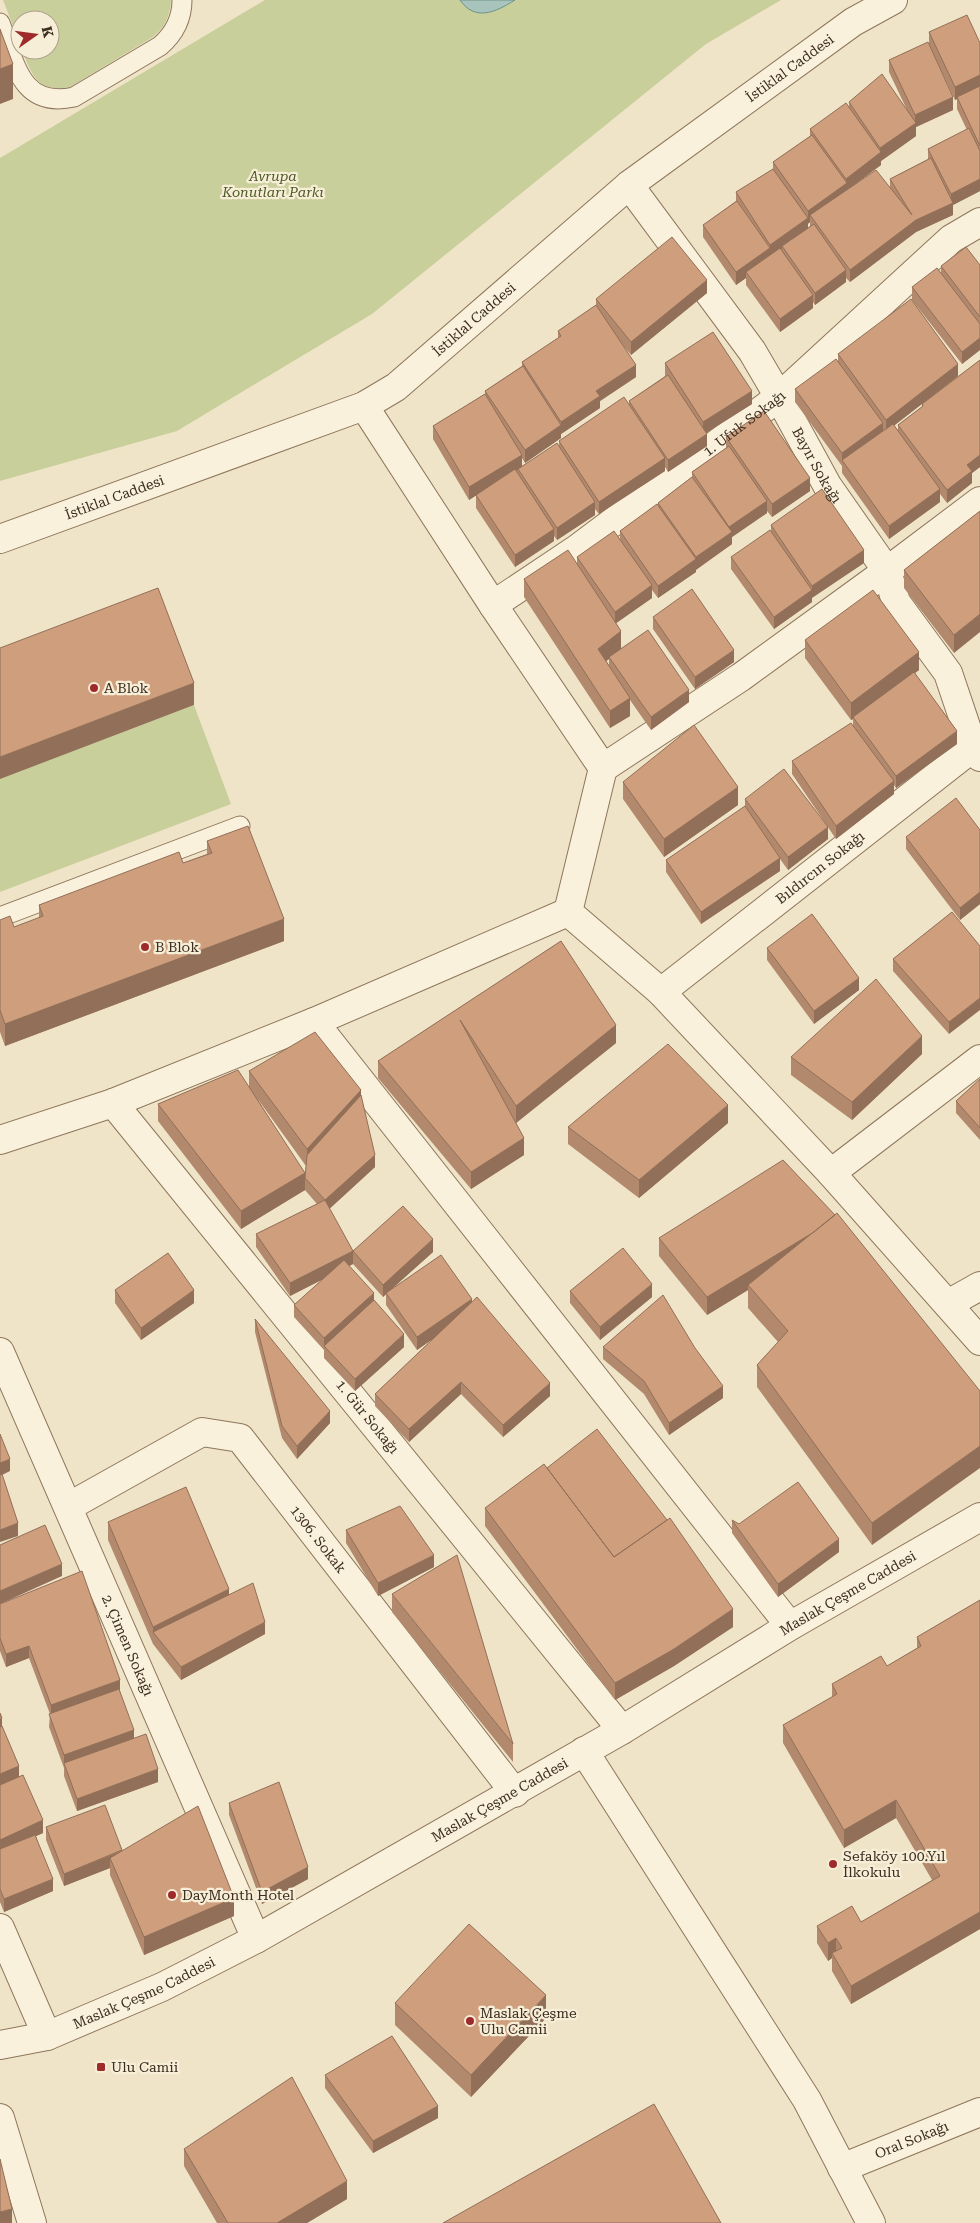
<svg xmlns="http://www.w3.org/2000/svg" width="980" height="2223" viewBox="0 0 980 2223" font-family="'Roboto Serif',serif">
  <rect width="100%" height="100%" fill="#f0e4c8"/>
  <path fill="#c9cf9b" d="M3 0H171V2C169 18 165 27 153 37L70 87C38 93 32 76 22 50H50V20H20V44Z
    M265 0H781L706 44 372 314 177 431 0 481V158Z
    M194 705 231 804 0 892V778Z"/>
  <path fill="#a9c4bc" stroke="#6f938a" d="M460 0H515C496 12 475 22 460 0Z"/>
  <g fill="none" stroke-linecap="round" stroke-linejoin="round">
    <defs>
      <path id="service" d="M0 23C15 62 20 109 74 97L160 46C174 34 182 20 182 0
        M0 917 240 826"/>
      <g id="minor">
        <path id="s1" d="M629 185 752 351 779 397 827 485 887 571 896 602 948 673 973 747 980 757"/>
        <path d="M364 406 493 605 603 768 568 912 661 992 831 1173 980 1341"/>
        <path id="s2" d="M493 605 577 549 779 397 951 239 980 222"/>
        <path d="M603 768 741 677 887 571 980 501"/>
        <path d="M568 912 314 1022 790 1626"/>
        <path id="s3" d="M661 992 980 742"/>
        <path id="s4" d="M113 1103 622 1730"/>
        <path d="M0 1140 113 1103 314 1022"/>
        <path d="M831 1173 980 1059"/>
        <path d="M948 1304 980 1286"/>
        <path id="s5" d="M0 1352 256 1939"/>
        <path id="s6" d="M68 1507 202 1432 240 1438 515 1793"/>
        <path d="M0 1928 47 2036"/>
        <path d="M0 2118 32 2223"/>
        <path id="s7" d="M842 2168 980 2112"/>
      </g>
      <g id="tertiary">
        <path id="s8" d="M0 539 364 406 396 387 629 185 853 22 893 0"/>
        <path d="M584 1751 807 2100 871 2223"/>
        <path id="s9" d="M0 2045 47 2036 162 1987 256 1939 622 1730 790 1626 980 1517"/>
      </g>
    </defs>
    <use href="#service" stroke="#8d765c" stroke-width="21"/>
    <use href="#minor" stroke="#8d765c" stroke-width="30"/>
    <use href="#tertiary" stroke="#8d765c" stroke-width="30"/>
    <use href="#service" stroke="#faf1dc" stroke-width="19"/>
    <use href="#minor" stroke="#faf1dc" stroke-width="28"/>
    <use href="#tertiary" stroke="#faf1dc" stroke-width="28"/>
  </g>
  <path fill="#b2896c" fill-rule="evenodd" d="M929 32 980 43V191L953 205V215L916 232 850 282 846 278V282L815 305 813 302V308L780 332 746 285V278L736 285 703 237V225L736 201V192L773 169V162L810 136V129L849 108V102L907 110 889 72V60L953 110 916 127V136L881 161V165L858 182 890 187V179L928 159V149L967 130 957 109V99L955 100 929 45ZM810 222V226L808 228V223Z
    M980 265V350L962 364 912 300V287L941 273V266Z
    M707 293 631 355 621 343 636 377 600 401V408L561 434V438L525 463 522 458V466L559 446V441L629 404V401L665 376V363L752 404 706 433 707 446 668 472 665 467V471L599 514 595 509V515L557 540 554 536V541L515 567 476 508V495L469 500 433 439V426L485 394V391L522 366V362L558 338V331L596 305V299Z
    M838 354 958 376 894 425 898 430V425L922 407V404L980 360V467L972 473V483L947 503 940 494V502L889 539 842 473V466L795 402V389L838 361Z
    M726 437 810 491 772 517 767 511V513L732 537V544L696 569V572L658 598 652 590V598L616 623 621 648 689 702 651 730 630 700V716L610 728 524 597V579L577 563V557L620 539V531L658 505V503L692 477V472L726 448ZM609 659V665L606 661Z
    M980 511 954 653 904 588V570Z
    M771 525 864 563 812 597V602L774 629 731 569V557L771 532Z
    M653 617 734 662 695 689 653 629Z
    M805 640 919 670 915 673 957 744 896 788 894 785V794L836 839 792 774V761L853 726V719L851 720 805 658Z
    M623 782 738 805 664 857 623 799Z
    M745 799 828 839 788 870 780 859V871L701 924 666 872V860L745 807Z
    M980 830V904L960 920 906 849V837Z
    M207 841 284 941 5 1046 0 1032V920L14 927 39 918V905L183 863 207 854Z
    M952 912 949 1034 893 971V959Z
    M561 941 616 1043 516 1123 524 1155 471 1189 378 1078V1061Z
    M767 948 859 990 814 1024 767 960Z
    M922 1054 852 1120 791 1075V1057Z
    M249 1071 361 1095 375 1167 329 1209 353 1251 433 1252 390 1290 472 1302 550 1396 503 1437 461 1394 409 1442 375 1406V1394L435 1337 417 1350 386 1305V1294L383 1297 353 1264 349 1266 404 1347 355 1391 324 1358V1350L294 1317V1305L323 1279 290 1296 256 1247V1234L317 1204 305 1190 241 1229 158 1121V1104L249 1087ZM257 1098 306 1166 305 1178Z
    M980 1079V1140L956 1113V1101Z
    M728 1123 639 1198 568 1144V1127Z
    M659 1238 980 1391 872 1545 757 1387V1365L778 1342 748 1308V1290L707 1315 659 1256Z
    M115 1290 194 1303 141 1340 115 1303Z
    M570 1291 652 1297 600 1340 570 1303Z
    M255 1319 330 1423 297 1459 282 1438 255 1332Z
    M603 1347 723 1398 669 1435 644 1394 603 1359Z
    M547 1468 733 1627 674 1666 615 1700 485 1526V1508Z
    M732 1520 739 1524 839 1552 778 1597 732 1533Z
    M108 1522 229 1595 265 1634 181 1680 153 1644 108 1540Z
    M346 1530 434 1567 378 1596 346 1543Z
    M392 1594 513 1744V1762L392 1612Z
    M980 1600V1929L851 2004 832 1971V1958L828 1961 817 1943V1926L861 1922 932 1880 896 1818 844 1848 783 1743V1725L832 1697V1684L887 1666 917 1648V1637Z
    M0 1604 120 1692 134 1739 158 1782 77 1811 64 1776V1768L49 1727 50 1714 29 1658 6 1667 0 1651Z
    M0 1713 2 1726 19 1776 43 1833 36 1836 53 1891 4 1912 0 1902Z
    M229 1803 308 1879 262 1904 229 1815Z
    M46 1827 122 1850 234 1916 144 1955 110 1875V1868L64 1886 46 1840Z
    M395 2003 546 2018 471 2097 395 2025Z
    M325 2075 438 2118 373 2153 325 2088Z
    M184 2149 347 2199 307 2223H217L184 2166Z"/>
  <path fill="#916f58" d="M13 64V99L0 104V69Z
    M980 75V88L957 97V99L955 100V87Z
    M953 97V110L916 127V136L881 161V165L847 190 810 215V222L808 224V211L846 184V179L880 153V148L915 124V115Z
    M980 179V191L953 205V215L916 232 850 282V270L916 220 951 204V194Z
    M808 218V231L782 246V249L746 272V278L736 285V272L770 248V245Z
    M846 270V282L815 305V293Z
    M707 280V293L631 355V342Z
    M813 295V308L780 332V319Z
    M980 338V350L962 364V352Z
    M958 364V376L886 432V420Z
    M636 365V377L600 401V408L561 434V438L525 463V450L561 425V422L596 391Z
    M752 391V404L703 435V422Z
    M883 423V435L842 461V453Z
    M707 434V446L668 472V460Z
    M522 455V467L469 500V487Z
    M980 455V467L972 473V483L947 503V490L967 465Z
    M665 458V471L599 514V502Z
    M810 478V491L772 517V504Z
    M940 489V502L889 539V526Z
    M767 501V513L732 537V544L696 570V557L729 534V527Z
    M595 502V515L557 540V528Z
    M554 529V541L515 567V555Z
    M864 550V563L812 598V586Z
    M696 559V572L658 598V586Z
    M652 585V598L615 624V612Z
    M812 590V602L774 629V617Z
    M980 614V632L954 653V635Z
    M621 631V649L609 657V659L598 667V649Z
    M734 650V662L695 689V677Z
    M919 652V670L854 718 853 717V719L851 720V703Z
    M194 683V705L0 779V757Z
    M689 690V702L651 730V717Z
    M630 698V716L610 728V711Z
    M957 731V744L896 788V776Z
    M894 781V794L836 839V826Z
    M738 787V805L664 857V839Z
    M828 827V839L788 870V857Z
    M780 858V871L701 924V912Z
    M980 892V904L960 920V908Z
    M284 919V941L5 1046V1024Z
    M859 978V990L814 1024V1011Z
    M980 998V1010L949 1034V1022Z
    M616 1025V1043L516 1123V1106Z
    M922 1036V1054L852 1120V1102Z
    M361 1090V1108L307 1167V1149Z
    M728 1105V1123L639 1198V1180Z
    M524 1138V1155L471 1189V1172Z
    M375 1155V1167L325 1213V1200Z
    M305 1173V1190L241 1229V1211Z
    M837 1217 748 1285V1290L707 1315V1297Z
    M433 1239V1252L383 1297V1285Z
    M353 1251V1264L290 1296V1283Z
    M652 1284V1297L600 1340V1327Z
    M194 1290V1303L141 1340V1328Z
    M374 1293V1306L324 1346V1350V1338Z
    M472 1299V1312L417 1350V1337Z
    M404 1334V1347L355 1391V1379Z
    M461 1382V1394L409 1442V1429Z
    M550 1383V1396L503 1437V1425Z
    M723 1386V1398L669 1435V1423Z
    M330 1411V1423L297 1459V1446Z
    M980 1446V1468L872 1545V1523Z
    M10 1459V1471L0 1476V1463Z
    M18 1523V1536L0 1542V1530Z
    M839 1539V1552L778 1597V1584Z
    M434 1555V1567L378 1596V1583Z
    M62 1564V1576L0 1604V1591Z
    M229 1589V1607L153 1632V1644V1627Z
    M733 1609V1627L674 1666 615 1700V1683Z
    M265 1622V1634L181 1680V1667Z
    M29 1646V1658L6 1667V1654Z
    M120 1680V1692L51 1718V1705Z
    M2 1718V1731L0 1732V1720Z
    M134 1730V1743L64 1763V1768V1755Z
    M19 1766V1778L0 1787V1774Z
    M158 1769V1782L77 1811V1799Z
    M896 1800V1818L844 1848V1830Z
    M43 1820V1833L0 1852V1840Z
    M122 1851 110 1858V1868L64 1886V1874Z
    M308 1867V1879L262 1904V1892Z
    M53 1879V1891L4 1912V1899Z
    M234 1898V1916L144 1955V1937Z
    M980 1912V1929L851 2004V1986Z
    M836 1938V1955L832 1953V1958L828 1961V1943Z
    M546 1995V2018L471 2097V2075Z
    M438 2106V2118L373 2153V2141Z
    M347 2181V2199L307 2223H277Z
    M12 2209V2223H0V2212Z"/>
  <path fill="#cf9f7d" stroke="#916f58" d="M967 15 980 43V75L955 87 929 32Z
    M0 29 13 64 0 69Z
    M928 42 953 97 915 115 889 60Z
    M882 74 916 123 880 148 849 102Z
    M980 86V146L957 97Z
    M846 103 881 152 846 179 810 129Z
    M969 128 980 151V179L951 194 928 149Z
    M812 135 847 183 808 211 773 162Z
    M931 158 953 203 916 220 850 270 810 215 876 170 912 215 890 179Z
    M773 169 808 218 770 245 736 192Z
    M737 201 770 248 736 272 703 225Z
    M814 224 846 270 815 293 782 246Z
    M672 237 707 280 631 342 596 299Z
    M966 247 980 265V317L941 266Z
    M780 248 813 295 780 319 746 272Z
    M937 268 980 324V338L962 352 912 287Z
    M911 299 958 364 886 420 838 354Z
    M596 305 636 365 596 391 600 396 561 422 522 362 561 336 558 331Z
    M713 332 752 391 703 422 665 363Z
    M836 359 883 423 842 453 795 389Z
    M980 360V455L967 465 972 471 947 490 898 425 923 406 922 404Z
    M523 366 561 425 525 450 485 391Z
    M668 375 707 434 668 460 629 401Z
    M485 394 522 455 469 487 433 426Z
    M624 397 665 458 599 502 559 441Z
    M764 411 810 478 772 504 726 437Z
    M893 424 940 489 889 526 842 460Z
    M557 443 595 502 557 528 518 469Z
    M729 446 767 501 729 527 692 472Z
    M515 469 554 529 515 555 476 495Z
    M692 477 732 532 696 557 658 503Z
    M822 489 864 550 812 586 771 525Z
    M657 504 696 559 658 586 620 531Z
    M980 511V614L954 635 904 570Z
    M770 530 812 590 774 617 731 557Z
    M614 531 652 585 615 612 577 557Z
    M568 550 621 631 598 649 630 698 610 711 524 579Z
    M158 588 194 683 0 757V648Z
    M692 589 734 650 695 677 653 617Z
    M873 590 919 652 851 703 805 640Z
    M648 630 689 690 651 717 609 657Z
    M914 672 957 731 896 776 853 717Z
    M851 723 894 781 836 826 792 761Z
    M694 725 738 787 664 839 623 782Z
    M784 769 828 827 788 857 745 799Z
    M956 798 980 830V892L960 908 906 837Z
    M745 806 780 858 701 912 666 860Z
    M248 826 284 919 5 1024 0 1010V920L10 916 14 927 43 916 39 905 179 852 183 863 212 853 207 841Z
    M952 912 980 946V998L949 1022 893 959Z
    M812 914 859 978 814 1011 767 948Z
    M561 941 616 1025 516 1106 460 1020 524 1138 471 1172 378 1061Z
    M876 979 922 1036 852 1102 791 1057Z
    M315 1032 361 1090 307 1149 249 1071Z
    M668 1044 728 1105 639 1180 568 1127Z
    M238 1070 305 1173 241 1211 158 1104Z
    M980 1079V1128L956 1101Z
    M361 1095 375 1155 325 1200 305 1178 307 1155Z
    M783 1160 835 1215 814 1232 707 1297 659 1238Z
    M325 1200 353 1251 290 1283 256 1234Z
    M403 1206 433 1239 383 1285 353 1251Z
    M837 1213 980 1391V1446L872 1523 757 1365 788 1331 748 1285Z
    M623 1248 652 1284 600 1327 570 1291Z
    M168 1253 194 1290 141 1328 115 1290Z
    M441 1255 472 1299 417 1337 386 1293Z
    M344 1260 374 1293 324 1338 294 1305Z
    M663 1295 695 1348 723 1386 669 1423 644 1381 603 1347Z
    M477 1297 550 1383 503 1425 461 1382 409 1429 375 1394Z
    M374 1300 404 1334 355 1379 324 1346Z
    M255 1319 330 1411 297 1446 282 1426Z
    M597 1429 667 1520 614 1557 547 1468Z
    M0 1434 10 1459 0 1463Z
    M544 1464 614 1557 670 1518 733 1609 674 1649 615 1683 485 1508Z
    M2 1474 18 1523 0 1530V1475Z
    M798 1482 839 1539 778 1584 732 1520 739 1524Z
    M186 1487 229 1589 153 1627 108 1522Z
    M400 1506 434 1555 378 1583 346 1530Z
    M45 1525 62 1564 0 1591V1545Z
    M457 1555 513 1744 392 1594Z
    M82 1571 120 1680 51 1705 29 1646 6 1654 0 1638V1604Z
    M253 1583 265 1622 181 1667 153 1632Z
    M980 1600V1912L851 1986 832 1953 842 1948 836 1938 828 1943 817 1926 852 1906 861 1922 940 1876 896 1800 844 1830 783 1725 837 1694 832 1684 881 1656 887 1666 921 1646 917 1637Z
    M119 1689 134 1730 64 1755 49 1714Z
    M0 1713 2 1718 0 1720Z
    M2 1726 19 1766 0 1774V1727Z
    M146 1734 158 1769 77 1799 64 1763Z
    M23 1775 43 1820 0 1840V1785Z
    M279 1782 308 1867 262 1892 229 1803Z
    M105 1805 122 1850 64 1874 46 1827Z
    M198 1806 234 1898 144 1937 110 1858Z
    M35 1835 53 1879 4 1899 0 1889V1849Z
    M469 1924 546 1995 471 2075 395 2003Z
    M392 2036 438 2106 373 2141 325 2075Z
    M292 2077 347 2181 277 2223H228L184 2149Z
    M654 2104 721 2223H443Z
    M0 2159 12 2209 0 2212Z"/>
  <g fill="#9e2a2b" stroke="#f7eed8" stroke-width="2">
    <circle cx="94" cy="688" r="5"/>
    <circle cx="145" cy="947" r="5"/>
    <circle cx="833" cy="1864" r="5"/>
    <circle cx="172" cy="1895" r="5"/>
    <circle cx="470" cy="2021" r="5"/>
    <rect x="96" y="2062" width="10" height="10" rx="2.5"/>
  </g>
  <g text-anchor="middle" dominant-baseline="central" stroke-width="4.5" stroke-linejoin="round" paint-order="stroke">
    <g font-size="14" fill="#3d2e20" stroke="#f7eed8">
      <text stroke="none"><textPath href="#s8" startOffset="932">İstiklal Caddesi</textPath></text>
      <text stroke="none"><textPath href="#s8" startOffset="528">İstiklal Caddesi</textPath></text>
      <text stroke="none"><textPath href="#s2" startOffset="310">1. Ufuk Sokağı</textPath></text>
      <text stroke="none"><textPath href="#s1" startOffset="338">Bayır Sokağı</textPath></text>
      <text stroke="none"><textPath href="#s8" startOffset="122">İstiklal Caddesi</textPath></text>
      <text stroke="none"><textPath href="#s3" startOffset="202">Bıldırcın Sokağı</textPath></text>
      <text stroke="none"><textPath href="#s4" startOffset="404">1. Gür Sokağı</textPath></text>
      <text stroke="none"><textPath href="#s6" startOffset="320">1306. Sokak</textPath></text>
      <text stroke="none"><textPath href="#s9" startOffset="964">Maslak Çeşme Caddesi</textPath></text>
      <text stroke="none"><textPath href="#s5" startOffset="320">2. Çimen Sokağı</textPath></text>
      <text stroke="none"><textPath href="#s9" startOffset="559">Maslak Çeşme Caddesi</textPath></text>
      <text stroke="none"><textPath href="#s9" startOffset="154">Maslak Çeşme Caddesi</textPath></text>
      <text stroke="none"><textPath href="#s7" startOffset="75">Oral Sokağı</textPath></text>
    </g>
    <g font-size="14" font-style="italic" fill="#4d5a26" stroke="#f7eed8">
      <text x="273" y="176">Avrupa<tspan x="273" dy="16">Konutları Parkı</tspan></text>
    </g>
    <g font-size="14" fill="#3d2e20" stroke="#f7eed8" text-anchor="start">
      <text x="104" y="688">A Blok</text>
      <text x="155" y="947">B Blok</text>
      <text x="843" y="1856">Sefaköy 100.Yıl<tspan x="843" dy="16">İlkokulu</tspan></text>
      <text x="182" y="1895">DayMonth Hotel</text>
      <text x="480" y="2013">Maslak Çeşme<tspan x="480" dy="16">Ulu Camii</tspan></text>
      <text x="111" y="2067">Ulu Camii</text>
    </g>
  </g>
  <g transform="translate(35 35) rotate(76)"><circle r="24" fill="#f7eed8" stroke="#ada18e"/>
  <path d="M0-4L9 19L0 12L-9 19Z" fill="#9e2a2b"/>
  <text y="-8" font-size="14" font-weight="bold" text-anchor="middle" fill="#3d2e20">K</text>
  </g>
</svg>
